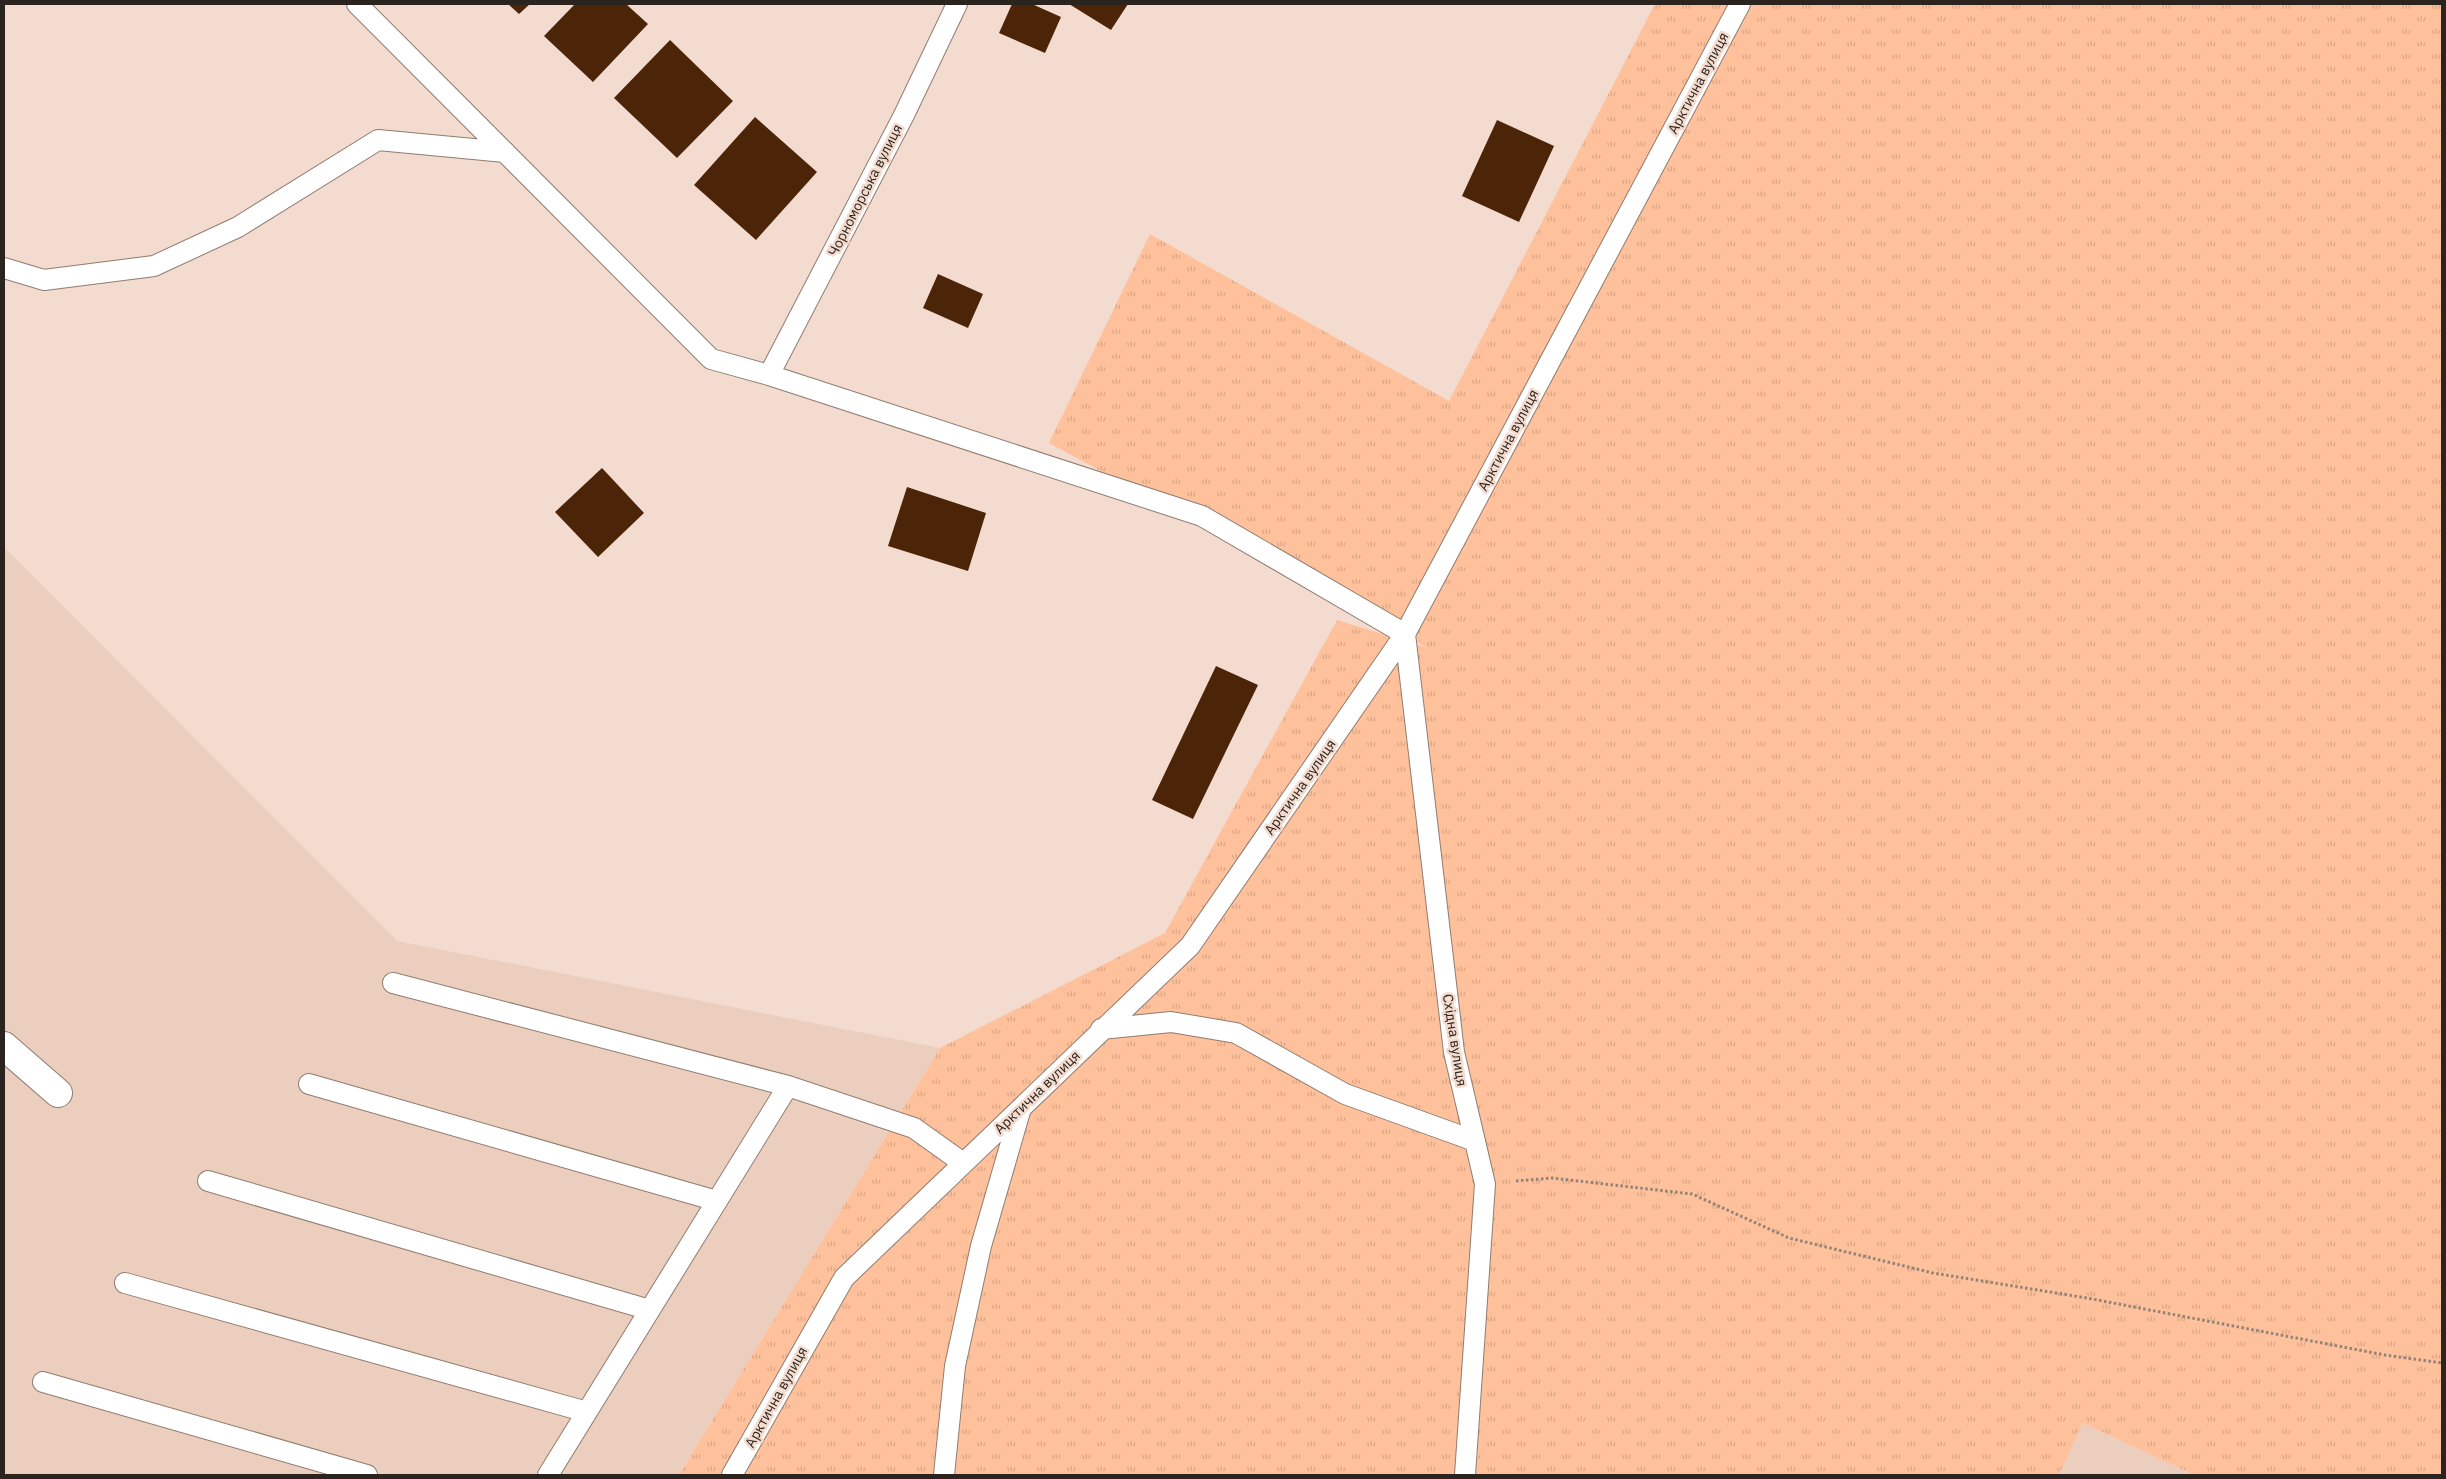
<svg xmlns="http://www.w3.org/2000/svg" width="2446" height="1479" viewBox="0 0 2446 1479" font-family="'IBM Plex Sans',sans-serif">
  <defs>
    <pattern id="grass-tufts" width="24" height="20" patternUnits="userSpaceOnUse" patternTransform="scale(1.25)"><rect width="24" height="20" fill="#fec19b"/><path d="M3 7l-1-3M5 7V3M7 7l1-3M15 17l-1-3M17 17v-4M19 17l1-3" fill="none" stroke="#daa685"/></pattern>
  </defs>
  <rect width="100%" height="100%" fill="#f3dccf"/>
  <path fill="#ebcebd" d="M4 547 397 941 940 1048 679 1475H4Z
    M2083 1423 2194 1475H2059Z"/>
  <path fill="url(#grass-tufts)" d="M1655 4H2442V1475H2194L2083 1423 2059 1475H679L940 1048 1165 933 1337 620 1428 648 1049 443 1150 234 1449 401Z"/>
  <path fill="#4c2407" d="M508 4H530L519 14Z
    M575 4H626L648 24 593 82 544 36Z
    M1012 4H1032L1061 17 1045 53 999 33Z
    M1069 4H1128L1111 30Z
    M670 40 733 101 677 158 614 98Z
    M755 117 817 172 756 240 694 185Z
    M1497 120 1554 146 1519 222 1462 196Z
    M938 274 983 294 968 328 923 308Z
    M602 468 644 513 598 557 555 512Z
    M907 487 986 513 968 571 888 546Z
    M1216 666 1258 685 1193 819 1152 800Z"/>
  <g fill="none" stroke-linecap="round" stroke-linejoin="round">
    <defs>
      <path id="service" d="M357 4 711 359 769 375 1202 516 1405 634 1454 1052 1485 1184 1465 1475
        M4 268 44 280 154 266 238 227 378 140 505 152
        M769 375 904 115 957 4
        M393 983 788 1086
        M1101 1029 1171 1022 1236 1033 1345 1094 1475 1141
        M309 1084 717 1201
        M208 1181 650 1310
        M125 1283 587 1412
        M43 1382 367 1475
        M548 1475 788 1086 914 1128 963 1163
        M732 1475 844 1278 1190 946 1405 634 1740 4
        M944 1475 955 1366 981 1246 1021 1108"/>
      <path id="minor" d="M4 1046 58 1093"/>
    </defs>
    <use href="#service" stroke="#907c70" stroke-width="22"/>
    <use href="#minor" stroke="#907c70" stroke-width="30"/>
    <path stroke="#928379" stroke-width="3" stroke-dasharray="2.5 2.5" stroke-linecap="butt" d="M1516 1181 1552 1178 1692 1194 1789 1238 1933 1273 2087 1298 2385 1355 2442 1363"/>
    <use href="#service" stroke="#fff" stroke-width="20"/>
    <use href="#minor" stroke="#fff" stroke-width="28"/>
  </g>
  <g text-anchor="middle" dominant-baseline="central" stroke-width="5" stroke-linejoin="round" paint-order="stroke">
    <g font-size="14" fill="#2b231e" stroke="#f3dccf">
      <text transform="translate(1698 83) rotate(-62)">Арктична вулиця</text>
      <text transform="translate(865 190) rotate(-63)">Чорноморська вулиця</text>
      <text transform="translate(1508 440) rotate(-62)">Арктична вулиця</text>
      <text transform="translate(1300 787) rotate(-55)">Арктична вулиця</text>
      <text transform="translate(1455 1040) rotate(81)">Східна вулиця</text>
      <text transform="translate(1037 1092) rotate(-44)">Арктична вулиця</text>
      <text transform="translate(776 1397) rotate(-61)">Арктична вулиця</text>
    </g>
  </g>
  <rect width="2446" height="1479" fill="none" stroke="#2b231e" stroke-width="10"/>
</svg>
